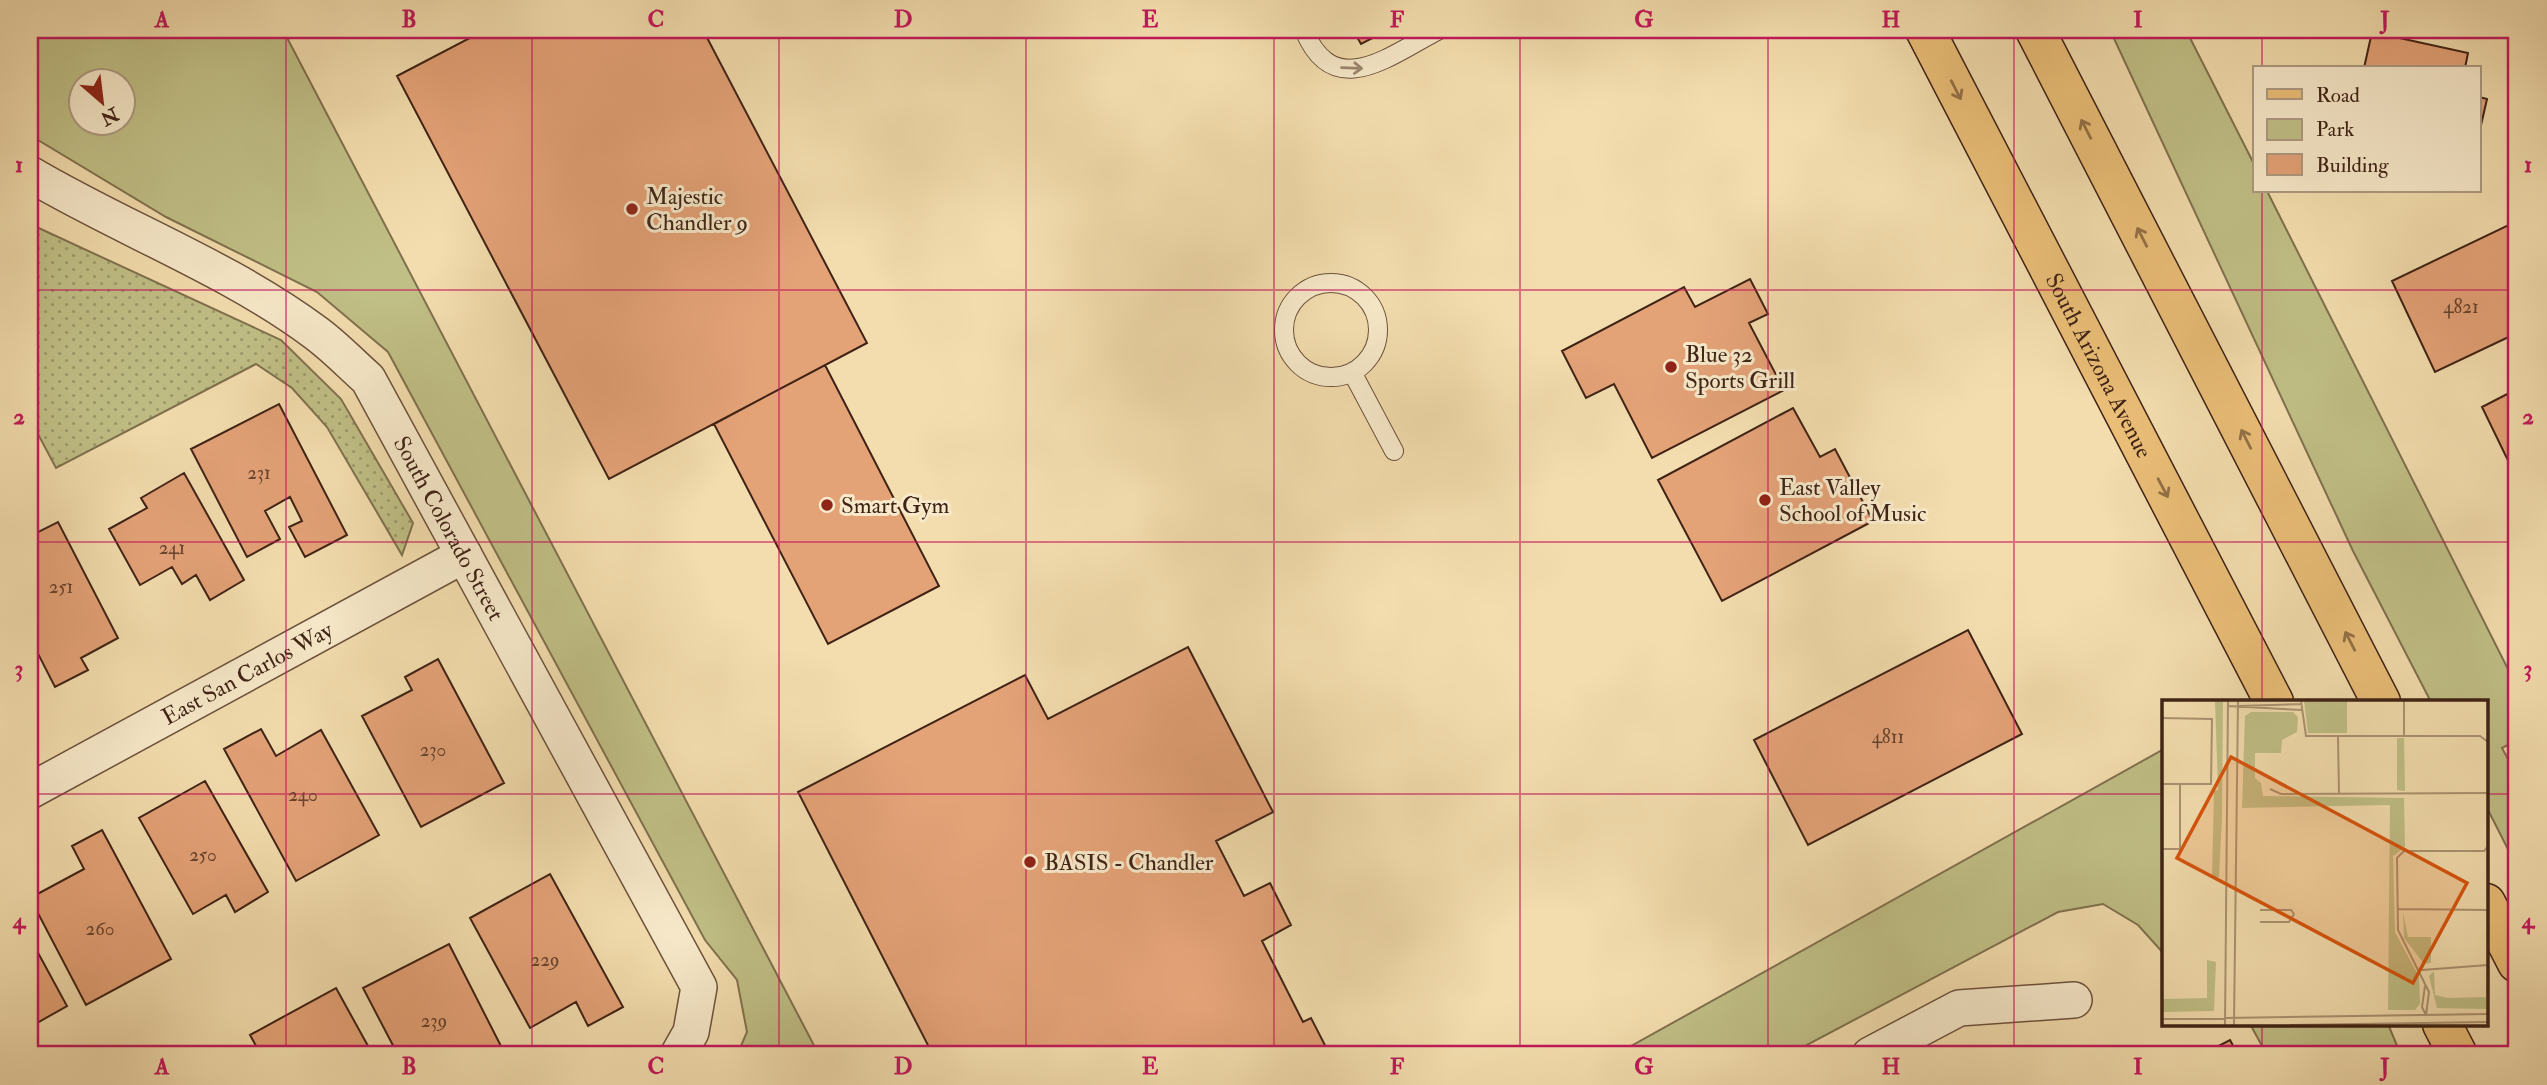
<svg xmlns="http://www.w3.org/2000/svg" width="2547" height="1085" viewBox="0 0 2547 1085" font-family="'IM FELL Double Pica',serif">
  <defs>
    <pattern id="grass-dots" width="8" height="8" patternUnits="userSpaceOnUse" patternTransform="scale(1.75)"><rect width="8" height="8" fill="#c0bf86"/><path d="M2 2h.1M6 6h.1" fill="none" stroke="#9d9b6d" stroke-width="1.8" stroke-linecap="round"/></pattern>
  </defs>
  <rect width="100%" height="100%" fill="#f3ddae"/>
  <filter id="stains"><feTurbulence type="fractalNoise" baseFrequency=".00286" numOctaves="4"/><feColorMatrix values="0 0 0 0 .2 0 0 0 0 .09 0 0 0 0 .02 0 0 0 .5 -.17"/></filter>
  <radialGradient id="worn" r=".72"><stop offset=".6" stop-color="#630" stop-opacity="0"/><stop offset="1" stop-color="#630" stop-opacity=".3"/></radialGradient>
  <path fill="url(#grass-dots)" stroke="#80714e" stroke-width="2" d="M30 224 281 340 341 399 413 523 402 555 327 427 292 388 256 364 56 468 30 419Z"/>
  <path fill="#c0bf86" stroke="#80714e" stroke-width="2" fill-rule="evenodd" d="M30 30H283L819 1055H737L747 1032 737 980 705 940 388 352 317 292 166 217 38 140 30 133ZM80 80H122V122H80Z
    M2110 30H2186L2255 166V191H2267L2517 687V740L2502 748 2517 776V867L2486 806V702H2431L2353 551Z
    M2164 749V954L2138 925 2103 904 2058 912 1788 1055H1615Z
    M2250 1024H2388L2401 1055H2267Z"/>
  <path fill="#e4a277" stroke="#3f2316" stroke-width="2" d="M485 30H703L867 343 609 479 397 76Z
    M1353 30H1388L1361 44Z
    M2372 32 2468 53 2465 68H2364Z
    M2479 97 2487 99 2479 134Z
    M2517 221V333L2435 372 2392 281Z
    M1750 279 1768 314 1749 323 1784 390 1652 458 1614 384 1586 398 1562 351 1684 287 1695 307Z
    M825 365 939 586 828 644 714 424Z
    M2517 389V479L2482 407Z
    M279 404 347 535 305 557 289 527 302 521 290 497 265 511 280 539 247 557 191 449Z
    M1793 408 1820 457 1835 449 1873 521 1722 601 1658 480Z
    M184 473 244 580 210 600 196 575 182 584 172 567 140 585 109 529 147 508 141 498Z
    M58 522 118 638 81 658 88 670 55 687 30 638V536Z
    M1968 630 2022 734 1808 845 1754 740Z
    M1188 647 1273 812 1216 841 1244 896 1270 883 1291 925 1262 941 1303 1022 1311 1018 1330 1055H933L798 792 1025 675 1048 719Z
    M438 659 504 783 421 827 362 716 412 690 405 677Z
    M261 729 276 756 321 730 379 835 296 881 224 749Z
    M205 781 268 892 235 912 226 895 193 914 139 818Z
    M102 830 171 959 86 1005 30 898 84 869 72 846Z
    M550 874 623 1007 588 1026 576 1002 530 1028 470 918Z
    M30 938 67 1006 30 1027Z
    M449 944 505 1054 502 1055H398L363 988Z
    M336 988 373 1055H261L250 1035Z
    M2230 1040 2238 1055H2201Z"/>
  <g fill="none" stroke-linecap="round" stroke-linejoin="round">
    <defs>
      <path id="service" d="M1304 30C1334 103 1390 55 1439 30
        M1284 330a47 47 0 1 1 94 0a47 47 0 1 1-94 0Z
        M1352 372 1394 451"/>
      <g id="minor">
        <path id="s1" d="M30 174C123 229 229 268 316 333 335 347 351 364 368 379L699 987 691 1032 678 1055"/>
        <path id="s2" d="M30 791 464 555"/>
        <path d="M1870 1055 1959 1008 2074 1000"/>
      </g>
      <g id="primary">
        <path id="s3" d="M1925 30 2274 702"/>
        <path d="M2035 30 2381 702"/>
        <path d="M2486 903 2517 963"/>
        <path d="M2442 1024 2458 1055"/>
      </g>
    </defs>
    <use href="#service" stroke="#6c523c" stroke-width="20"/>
    <use href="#minor" stroke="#6c523c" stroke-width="38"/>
    <use href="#primary" stroke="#3f2316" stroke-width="41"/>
    <use href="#service" stroke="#f7e9ca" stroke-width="18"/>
    <use href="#minor" stroke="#f7e9ca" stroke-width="35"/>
    <use href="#primary" stroke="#eabe77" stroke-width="38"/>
  </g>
  <defs><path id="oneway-shaft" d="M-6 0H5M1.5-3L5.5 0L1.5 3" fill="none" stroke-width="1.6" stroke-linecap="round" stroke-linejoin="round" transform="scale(1.75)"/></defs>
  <use stroke="#9b8670" href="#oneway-shaft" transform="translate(1352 68) rotate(2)"/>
  <g stroke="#947046">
    <use href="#oneway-shaft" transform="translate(1956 90) rotate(63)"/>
    <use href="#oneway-shaft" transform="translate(2086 129) rotate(-117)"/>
    <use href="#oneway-shaft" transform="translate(2142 237) rotate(-117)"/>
    <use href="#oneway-shaft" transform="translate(2246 439) rotate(-117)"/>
    <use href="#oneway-shaft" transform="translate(2163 488) rotate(62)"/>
    <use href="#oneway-shaft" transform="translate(2350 641) rotate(-117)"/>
  </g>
  <path fill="none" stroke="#c2185b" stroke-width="2" stroke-opacity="0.55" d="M286 30V1055M532 30V1055M779 30V1055M1026 30V1055M1274 30V1055M1520 30V1055M1768 30V1055M2014 30V1055M2262 30V68M2262 191V702M30 290H2517M30 542H2517M30 794H2164M2486 794H2517M2262 1024V1055"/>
  <g fill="#8f2418" stroke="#f7e9ca" stroke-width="2.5">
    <circle cx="632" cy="209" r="7"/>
    <circle cx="1671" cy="367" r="7"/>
    <circle cx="1765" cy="500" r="7"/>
    <circle cx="827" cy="505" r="7"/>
    <circle cx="1030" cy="862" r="7"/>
  </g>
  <g text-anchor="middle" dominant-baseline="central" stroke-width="6" stroke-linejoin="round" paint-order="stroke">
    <g font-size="19" fill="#68432e">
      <text x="2461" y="307">4821</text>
      <text x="259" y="473">231</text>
      <text x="172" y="548">241</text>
      <text x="61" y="587">251</text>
      <text x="1888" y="737">4811</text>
      <text x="433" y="750">230</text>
      <text x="303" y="795">240</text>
      <text x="203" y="855">250</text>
      <text x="100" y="929">260</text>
      <text x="545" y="960">229</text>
      <text x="434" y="1021">239</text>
    </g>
    <g font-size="23" fill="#3f2316" stroke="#f7e9ca" text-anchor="start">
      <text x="646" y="196">Majestic<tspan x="646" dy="26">Chandler 9</tspan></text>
      <text x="1685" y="354">Blue 32<tspan x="1685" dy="26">Sports Grill</tspan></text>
      <text x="1779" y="487">East Valley<tspan x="1779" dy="26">School of Music</tspan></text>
      <text x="841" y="505">Smart Gym</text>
      <text x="1044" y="862">BASIS - Chandler</text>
    </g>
    <g font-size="23" fill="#3f2316" stroke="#f7e9ca">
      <text stroke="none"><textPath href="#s3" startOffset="378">South Arizona Avenue</textPath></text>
      <text stroke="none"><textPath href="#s1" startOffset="567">South Colorado Street</textPath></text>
      <text stroke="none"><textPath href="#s2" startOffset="247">East San Carlos Way</textPath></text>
    </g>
  </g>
  <g transform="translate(2162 700)">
    <rect width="326" height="326" fill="#f3ddae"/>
    <path d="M241 212 246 237H269V263L262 264 242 238Z" fill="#c0bf86"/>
    <path d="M53 1H61L60 117 57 177 50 178 52 91 56 90ZM142 1H185V33H146ZM89 12H131L136 17 135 32 120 40 119 53H93V78L99 83 101 96 242 98 243 147 231 156 233 232 257 277 258 304 253 310H226L228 105 80 108 83 16ZM235 38H242L243 91 235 90ZM45 260 54 262 52 311 0 312V299L45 298ZM272 271 273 295 286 298 324 297 325 271V309L275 308 267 276Z" fill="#c0bf86"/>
    <path fill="none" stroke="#ab9371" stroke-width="2" d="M139 1 144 36H318L326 42M66 6 140 10M77 6 140 4M0 18 50 19 49 84H0M242 36V1M176 37 177 93M108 89 119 94 326 93M0 149H18V84M236 209 326 210M98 210H129L132 214 127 222H98M260 270 326 265M263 286 260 307 264 315M264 315 267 292 236 230 235 158 242 151H322L326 146M0 319 326 314M63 325 66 1M72 325 76 1M128 325 326 322"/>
    <path fill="#d7540d" fill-opacity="0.15" stroke="#d7540d" stroke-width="3.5" d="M69 57 305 183 251 283 15 158Z"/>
    <rect width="326" height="326" fill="none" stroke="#3f2316" stroke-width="3.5"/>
  </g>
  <rect width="2547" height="1085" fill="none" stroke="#f3ddae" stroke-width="77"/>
  <rect x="2253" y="66" width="228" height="126" fill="#f7e9ca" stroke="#ad9a82" stroke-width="2"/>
  <rect x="2267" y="89" width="35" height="10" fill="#eabe77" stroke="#ad9a82" stroke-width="2"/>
  <text x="2316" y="102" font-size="21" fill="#3f2316">Road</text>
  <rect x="2267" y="119" width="35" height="21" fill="#c0bf86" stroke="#ad9a82" stroke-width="2"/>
  <text x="2316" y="136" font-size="21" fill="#3f2316">Park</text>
  <rect x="2267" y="154" width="35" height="21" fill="#e4a277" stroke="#ad9a82" stroke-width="2"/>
  <text x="2316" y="172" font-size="21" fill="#3f2316">Building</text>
  <g transform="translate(102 102) rotate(152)"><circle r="33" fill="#f7e9ca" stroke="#ad9a82" stroke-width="2"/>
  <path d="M0-5L12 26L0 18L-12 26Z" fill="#8f2418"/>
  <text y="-10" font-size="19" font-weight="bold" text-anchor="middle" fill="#3f2316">N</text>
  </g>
  <rect x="38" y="38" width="2470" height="1008" fill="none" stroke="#c2185b" stroke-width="2.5"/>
  <g font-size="23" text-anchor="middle" font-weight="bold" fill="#c2185b">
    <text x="162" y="27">A</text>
    <text x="409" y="27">B</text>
    <text x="656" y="27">C</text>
    <text x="903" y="27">D</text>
    <text x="1150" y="27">E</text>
    <text x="1397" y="27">F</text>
    <text x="1644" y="27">G</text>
    <text x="1891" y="27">H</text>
    <text x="2138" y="27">I</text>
    <text x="2385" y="27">J</text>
    <text x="19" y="172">1</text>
    <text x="2528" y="172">1</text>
    <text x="19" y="424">2</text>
    <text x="2528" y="424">2</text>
    <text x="19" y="676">3</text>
    <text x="2528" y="676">3</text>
    <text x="19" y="928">4</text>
    <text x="2528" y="928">4</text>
    <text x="162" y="1074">A</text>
    <text x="409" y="1074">B</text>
    <text x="656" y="1074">C</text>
    <text x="903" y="1074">D</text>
    <text x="1150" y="1074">E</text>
    <text x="1397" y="1074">F</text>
    <text x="1644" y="1074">G</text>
    <text x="1891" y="1074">H</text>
    <text x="2138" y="1074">I</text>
    <text x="2385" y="1074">J</text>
  </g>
  <rect width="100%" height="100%" filter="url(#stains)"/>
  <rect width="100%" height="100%" fill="url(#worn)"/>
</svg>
